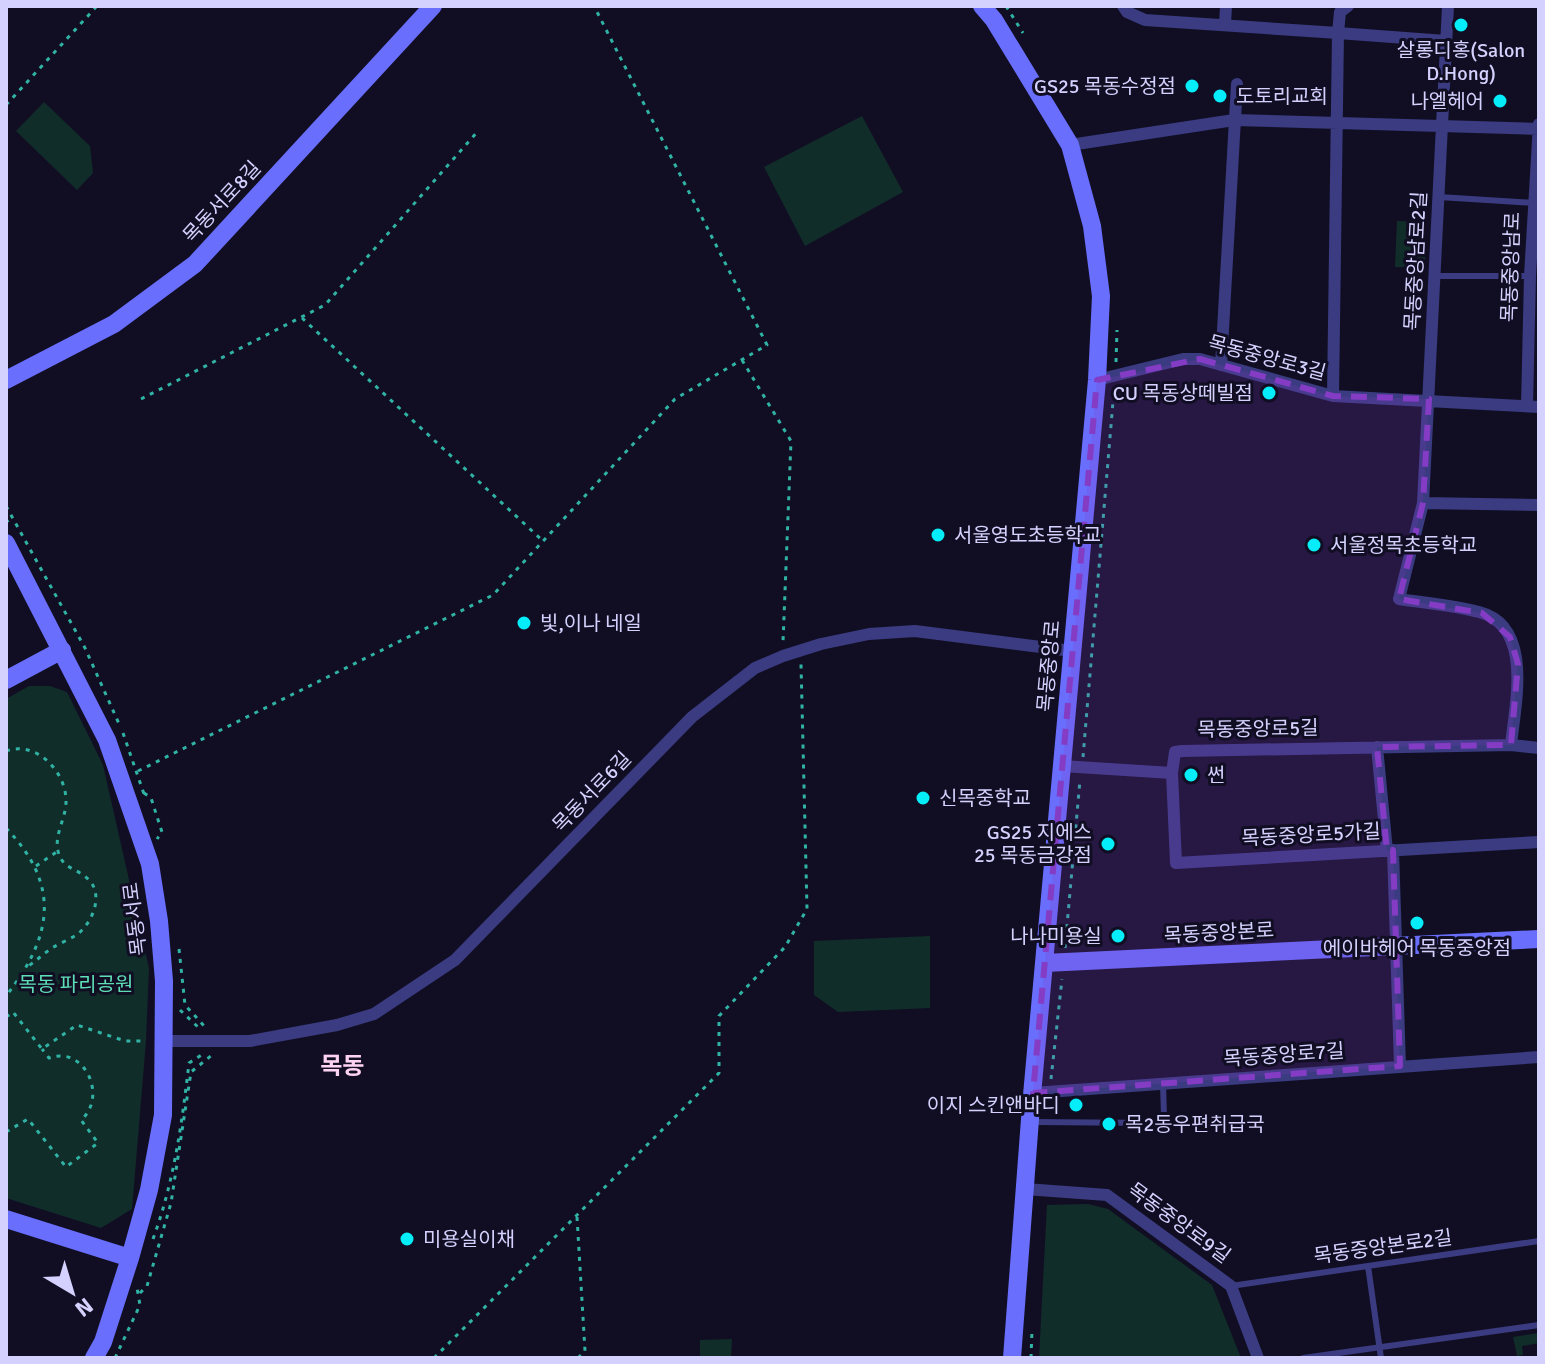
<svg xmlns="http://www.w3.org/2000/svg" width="1545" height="1364" viewBox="0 0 1545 1364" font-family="Signika,'Noto Sans KR',sans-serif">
  <rect width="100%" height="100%" fill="#110e23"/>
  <path fill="#112d2a" d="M44 102 90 146 93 173 77 190 16 131Z
    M862 116 903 192 805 246 764 167Z
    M1397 221 1426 222 1425 268 1395 267Z
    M29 686H50L67 692 103 765 149 968 146 1041 132 1209 101 1228 6 1198V699Z
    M930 936V1008L838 1012 814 995V941Z
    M1088 1204 1108 1209 1212 1285 1241 1358H1039L1047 1205Z
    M1539 1333V1343L1522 1346 1523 1355 1517 1356 1513 1337Z
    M732 1339 731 1358H700V1340Z"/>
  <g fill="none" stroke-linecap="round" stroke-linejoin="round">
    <path stroke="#30b3a4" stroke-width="3" stroke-dasharray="4 6" stroke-linecap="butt" d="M1006 6 1023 33
      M6 105 97 6
      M302 318 543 541
      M742 360 791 441 783 642
      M1116 362 1117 330
      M141 399 325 305 479 130
      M6 506 85 648 120 726
      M6 519 11 527
      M123 733 144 794
      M6 751C37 740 67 773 66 802 66 818 54 835 58 851 62 869 77 868 88 879 104 894 93 921 79 933 71 939 60 943 52 948 43 954 36 961 27 967
      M1083 757 1114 390
      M138 771 493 595 675 399 767 345 594 6
      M144 793 151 798 162 832 157 839
      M6 828C61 885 53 936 6 996
      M36 866 58 851
      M1065 948 1080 780
      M179 949 185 1005 206 1028
      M180 1010 198 1027
      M6 1017 13 1012 42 1049 77 1025 125 1041H146
      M1051 1079 1062 979
      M6 1132 28 1119 66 1167 98 1143 81 1120C108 1097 85 1045 49 1058L42 1049
      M577 1217 585 1351 578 1358
      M153 1239C174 1182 182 1123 189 1063L203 1054
      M140 1293 147 1286 171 1203 191 1072 212 1055
      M115 1358 140 1305 137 1288
      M434 1358 719 1073V1016L785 947 807 909 801 664
      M1031 1358 1032 1330"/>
    <path stroke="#3a3b81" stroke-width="6" d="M1439 197 1534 203
      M1435 276H1530
      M1032 1122 1158 1123 1164 1116 1163 1084
      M1368 1266 1381 1358
      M1231 1286 1539 1241
      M1303 1358 1539 1325"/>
    <path stroke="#3a3b81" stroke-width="12" d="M1123 6 1127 12 1145 20 1338 33 1333 396
      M1348 6 1340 12 1338 33 1446 41
      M1448 6 1423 503 1399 599C1425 603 1453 605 1479 612 1534 626 1515 704 1511 745
      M1225 25 1226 6
      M1070 145 1234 120 1539 129
      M1221 365 1237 84
      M1097 380 1183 359H1200L1333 396 1539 407
      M1527 406 1530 276 1539 124
      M1423 503 1539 505
      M1377 747 1387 851
      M1062 766 1172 773 1175 752 1182 751 1511 745 1539 748
      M1172 773 1176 863 1539 842
      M1393 850 1400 1066
      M164 1041H250L337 1025 374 1014 455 960 692 717 755 668 783 656 821 644 869 634 915 631 1072 651
      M1033 1093 1539 1057
      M1025 1189 1107 1195 1231 1286 1258 1358"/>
    <path stroke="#696efd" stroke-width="18" d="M982 6 994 20 1070 145 1092 226 1101 296 1097 380 1031 1106 1012 1358
      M6 380 114 324 195 264 433 6
      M6 543 107 740 150 864 159 921 164 981 163 1115 149 1190 130 1258 103 1342 94 1358
      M6 680 62 650
      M1045 963 1539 939
      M6 1219 130 1258"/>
  </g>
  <path fill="#843cc5" fill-opacity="0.2" stroke="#843cc5" stroke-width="6" stroke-dasharray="16 10" stroke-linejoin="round" d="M1200 359 1333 396 1429 399 1423 503 1399 599 1482 613 1510 637 1518 664 1511 745 1377 747 1387 851 1393 850 1400 1066 1033 1093 1097 380Z"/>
  <g fill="#04edf8" stroke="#110e23" stroke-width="3">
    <circle cx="1461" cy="25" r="8"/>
    <circle cx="1192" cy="86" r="8"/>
    <circle cx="1220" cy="96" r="8"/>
    <circle cx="1500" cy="101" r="8"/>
    <circle cx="1269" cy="393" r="8"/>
    <circle cx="938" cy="535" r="8"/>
    <circle cx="1314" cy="545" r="8"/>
    <circle cx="524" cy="623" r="8"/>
    <circle cx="1191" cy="775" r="8"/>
    <circle cx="923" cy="798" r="8"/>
    <circle cx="1108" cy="844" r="8"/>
    <circle cx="1417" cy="923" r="8"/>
    <circle cx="1118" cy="936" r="8"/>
    <circle cx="1076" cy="1105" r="8"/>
    <circle cx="1109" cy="1124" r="8"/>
    <circle cx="407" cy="1239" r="8"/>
  </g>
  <g text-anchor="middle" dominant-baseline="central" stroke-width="6" stroke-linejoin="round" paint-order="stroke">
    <g font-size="20" fill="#d4d1fe" stroke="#110e23" text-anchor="start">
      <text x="1461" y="50" text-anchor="middle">살롱디홍(Salon<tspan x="1461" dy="23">D.Hong)</tspan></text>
      <text x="1176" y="86" text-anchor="end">GS25 목동수정점</text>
      <text x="1236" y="96">도토리교회</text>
      <text x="1484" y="101" text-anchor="end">나엘헤어</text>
      <text x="1253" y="393" text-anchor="end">CU 목동상떼빌점</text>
      <text x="954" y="535">서울영도초등학교</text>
      <text x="1330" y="545">서울정목초등학교</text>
      <text x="540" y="623">빛,이나 네일</text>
      <text x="1207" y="775">썬</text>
      <text x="939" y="798">신목중학교</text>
      <text x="1092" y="832" text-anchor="end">GS25 지에스<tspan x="1092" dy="23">25 목동금강점</tspan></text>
      <text x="1102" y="936" text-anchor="end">나나미용실</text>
      <text x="1417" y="948" text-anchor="middle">에이바헤어 목동중앙점</text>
      <text x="1060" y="1105" text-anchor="end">이지 스킨앤바디</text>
      <text x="1125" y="1124">목2동우편취급국</text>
      <text x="423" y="1239">미용실이채</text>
    </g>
    <g font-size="20" fill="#d4d1fe" stroke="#110e23">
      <text transform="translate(222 202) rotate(-47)">목동서로8길</text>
      <text transform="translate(1416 261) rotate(-87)">목동중앙남로2길</text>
      <text transform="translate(1511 267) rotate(-88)">목동중앙남로</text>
      <text transform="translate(1267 358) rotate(15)">목동중앙로3길</text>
      <text transform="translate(1049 666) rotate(-85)">목동중앙로</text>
      <text transform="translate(1258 729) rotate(-1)">목동중앙로5길</text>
      <text transform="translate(592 792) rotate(-46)">목동서로6길</text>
      <text transform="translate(1311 835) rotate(-3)">목동중앙로5가길</text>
      <text transform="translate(135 919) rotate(-97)">목동서로</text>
      <text transform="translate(1219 933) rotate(-3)">목동중앙본로</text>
      <text transform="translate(1284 1055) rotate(-4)">목동중앙로7길</text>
      <text transform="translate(1179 1223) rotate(36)">목동중앙로9길</text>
      <text transform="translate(1383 1247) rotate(-8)">목동중앙본로2길</text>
    </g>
    <g font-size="20" fill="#5edeb6" stroke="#110e23">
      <text x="76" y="984">목동 파리공원</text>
    </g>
    <g font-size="24" font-weight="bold" fill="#fed3f1" stroke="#110e23">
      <text x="342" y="1066">목동</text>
    </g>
  </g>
  <rect width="1545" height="1364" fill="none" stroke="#d4d1fe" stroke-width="16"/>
  <g transform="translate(72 1292) rotate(142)" stroke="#110e23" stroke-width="6" paint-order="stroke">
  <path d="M0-6L14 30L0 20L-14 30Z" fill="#d4d1fe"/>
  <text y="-12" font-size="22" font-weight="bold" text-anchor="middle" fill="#d4d1fe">N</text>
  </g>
</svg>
